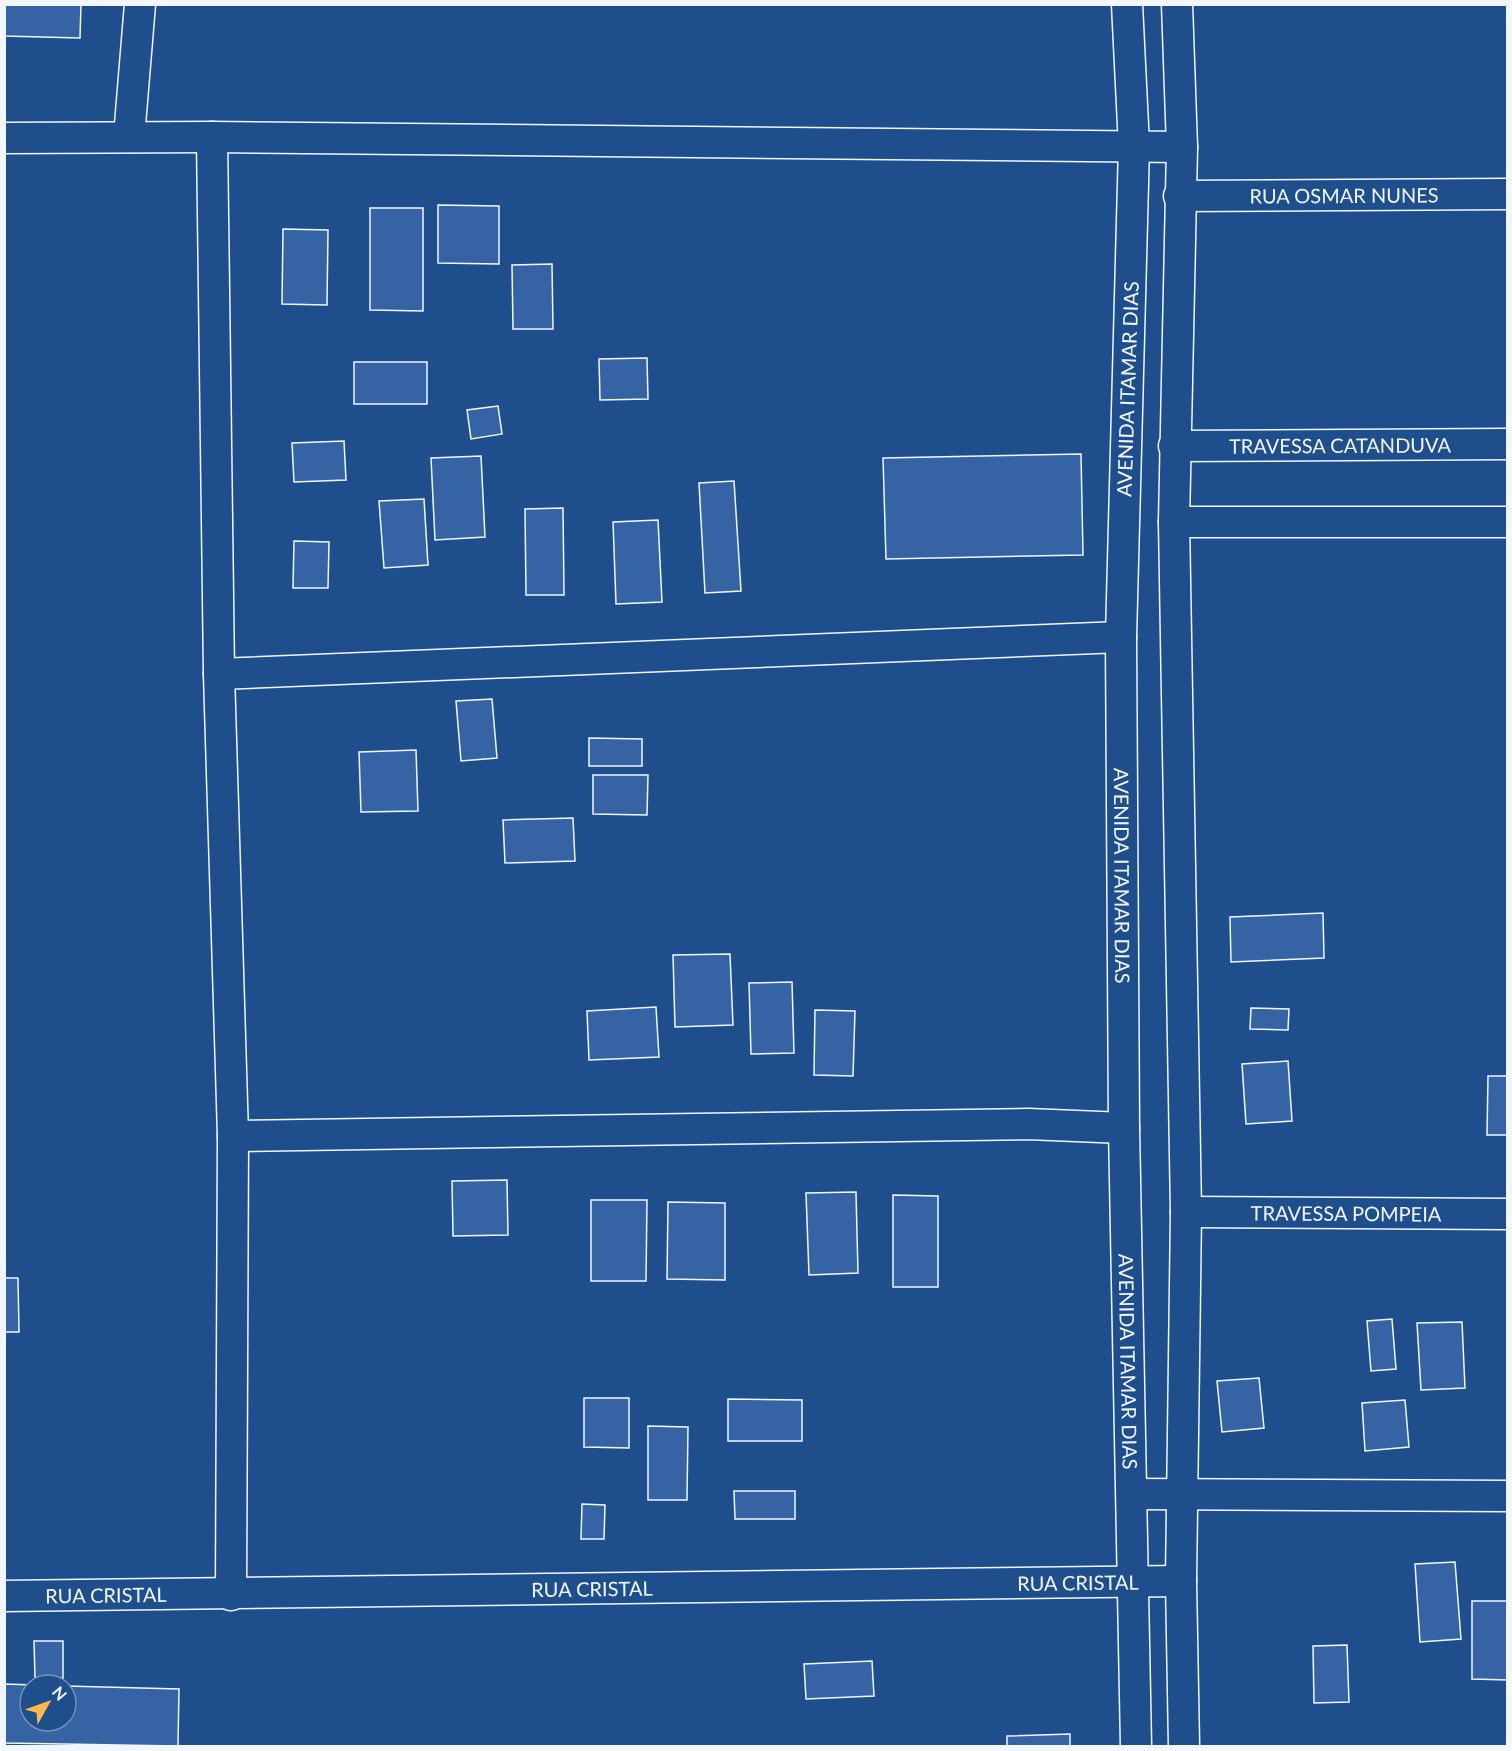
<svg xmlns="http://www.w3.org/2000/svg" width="1512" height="1751" viewBox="0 0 1512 1751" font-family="Lato,sans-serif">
  <rect width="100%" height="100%" fill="#1f4e8c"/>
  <path fill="#3563a3" stroke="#f2f6ff" stroke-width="1.5" d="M4 4H81L80 38 4 36Z
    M438 205 499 206V264L438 263Z
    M370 208H423V311L370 310Z
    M283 229 328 230 327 305 282 304Z
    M552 264 553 329H513L512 265Z
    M647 358 648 399 600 400 599 359Z
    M354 362H427V404H354Z
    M498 406 502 434 471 439 467 410Z
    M344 441 346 480 294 482 292 443Z
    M1081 454 1083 555 886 559 883 458Z
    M481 456 485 537 435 540 431 458Z
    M734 481 741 591 705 593 699 483Z
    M424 499 428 565 384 568 379 501Z
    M563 508 564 595H526L525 509Z
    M658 520 662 602 616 604 613 522Z
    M294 541 329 542 328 588H293Z
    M492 699 497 758 461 761 456 701Z
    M589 738 642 739V766H589Z
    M416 750 418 811 361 812 359 752Z
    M593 775H648L647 815 593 814Z
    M573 818 575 861 505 863 503 820Z
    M1323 913 1324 958 1231 962 1230 917Z
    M730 954 733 1025 675 1027 673 955Z
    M792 982 794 1053 751 1054 749 983Z
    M656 1007 659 1057 589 1060 587 1011Z
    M1251 1008 1289 1009 1288 1030 1250 1029Z
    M815 1010 855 1011 853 1076 814 1075Z
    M1288 1061 1292 1121 1246 1124 1242 1064Z
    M1488 1076H1508V1135H1487Z
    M507 1180 508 1235 453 1236 452 1181Z
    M856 1192 858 1273 809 1275 806 1193Z
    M893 1195 938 1196V1287H893Z
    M591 1200H647L646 1281H591Z
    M668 1202 725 1203V1280L667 1279Z
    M4 1278H18L19 1332H4Z
    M1392 1319 1396 1369 1371 1371 1367 1321Z
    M1462 1322 1465 1388 1421 1390 1417 1323Z
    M1259 1378 1264 1428 1222 1432 1217 1381Z
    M584 1398H629V1448L584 1447Z
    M728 1399 802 1400V1441H728Z
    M1405 1400 1409 1447 1365 1451 1362 1403Z
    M648 1426 688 1427 687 1500H648Z
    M734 1491H795V1519H735Z
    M582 1504 605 1505 604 1539H581Z
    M1455 1562 1461 1639 1420 1642 1415 1564Z
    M1472 1601H1508V1680L1472 1679Z
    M34 1641H63V1678H35Z
    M1347 1645 1349 1702 1314 1703 1313 1646Z
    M872 1661 874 1696 806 1699 804 1664Z
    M4 1684 35 1685H30V1721H66V1686L179 1689 178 1746 4 1743Z
    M1070 1734V1746H1007V1736Z"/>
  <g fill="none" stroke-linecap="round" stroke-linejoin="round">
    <defs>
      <g id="minor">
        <path id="s1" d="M1127 4 1134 146 1121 637 1124 1128 1136 1746"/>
        <path d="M1177 4 1182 147 1174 522 1186 1212 1181 1581 1184 1746"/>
        <path d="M129 137 140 4"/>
        <path d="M212 137 219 674 233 1136 231 1595"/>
        <path d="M4 138 212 137 1182 147"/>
        <path id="s2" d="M1179 196 1508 194"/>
        <path id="s3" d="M1174 446 1508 444"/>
        <path d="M1174 522H1508"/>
        <path d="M219 674 1121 637"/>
        <path d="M233 1136 1028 1124 1124 1128"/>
        <path id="s4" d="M1186 1212 1508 1214"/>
        <path d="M1132 1494 1508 1496"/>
        <path id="s5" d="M4 1596 1181 1581"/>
      </g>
    </defs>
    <use href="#minor" stroke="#f2f6ff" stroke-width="33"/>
    <use href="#minor" stroke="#1f4e8c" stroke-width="30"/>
  </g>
  <g text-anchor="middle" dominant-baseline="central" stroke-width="4.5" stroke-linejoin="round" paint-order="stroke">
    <g font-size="20" fill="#f2f6ff" stroke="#1f4e8c">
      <text stroke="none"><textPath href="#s2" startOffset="165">RUA OSMAR NUNES</textPath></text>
      <text transform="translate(1127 389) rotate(-88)">AVENIDA ITAMAR DIAS</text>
      <text stroke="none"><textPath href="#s3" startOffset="166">TRAVESSA CATANDUVA</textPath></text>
      <text stroke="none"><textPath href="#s1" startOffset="872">AVENIDA ITAMAR DIAS</textPath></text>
      <text stroke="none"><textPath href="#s4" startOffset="160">TRAVESSA POMPEIA</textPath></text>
      <text stroke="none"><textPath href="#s1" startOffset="1358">AVENIDA ITAMAR DIAS</textPath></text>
      <text stroke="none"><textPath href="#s5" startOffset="1074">RUA CRISTAL</textPath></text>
      <text stroke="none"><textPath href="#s5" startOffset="588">RUA CRISTAL</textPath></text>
      <text stroke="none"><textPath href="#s5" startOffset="102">RUA CRISTAL</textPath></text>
    </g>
  </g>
  <rect width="1512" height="1751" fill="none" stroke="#f2f6ff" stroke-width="12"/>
  <g transform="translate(48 1703) rotate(50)"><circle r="28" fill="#1f4e8c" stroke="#7391ba" stroke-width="1.5"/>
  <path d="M0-4.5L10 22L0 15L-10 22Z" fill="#ffb74d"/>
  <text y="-9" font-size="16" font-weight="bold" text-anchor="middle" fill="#f2f6ff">N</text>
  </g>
</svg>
